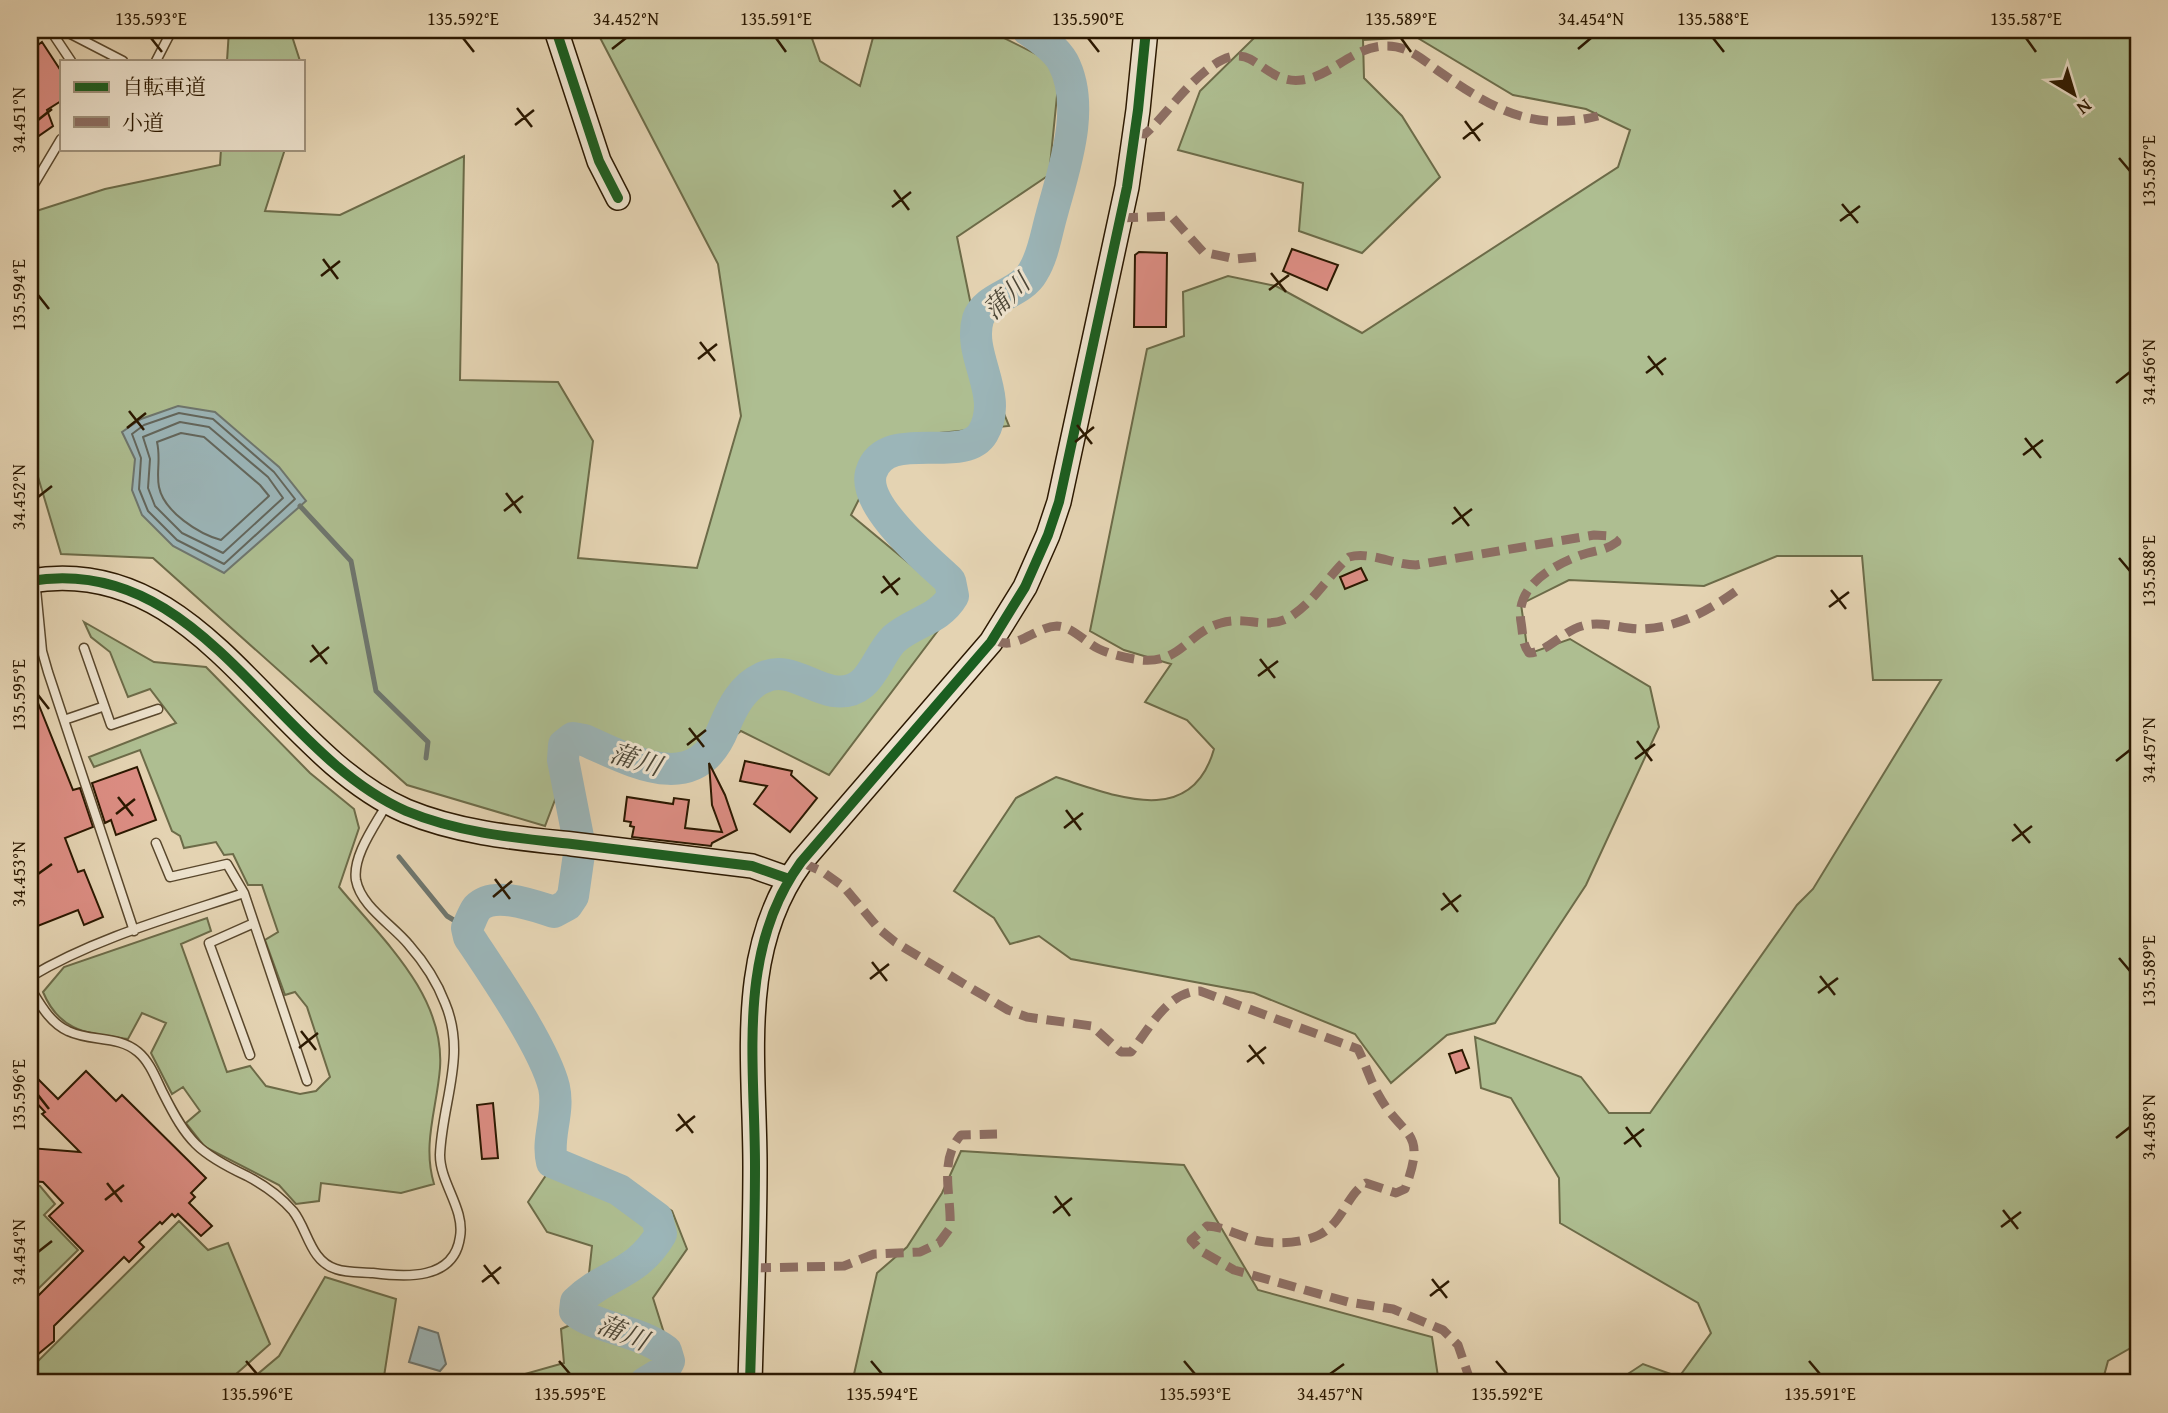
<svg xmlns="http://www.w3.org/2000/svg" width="2168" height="1413" viewBox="0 0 2168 1413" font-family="'Gentium Book Plus','Noto Serif JP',serif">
  <rect width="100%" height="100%" fill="#e4d3b2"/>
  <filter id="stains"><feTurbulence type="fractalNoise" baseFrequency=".00286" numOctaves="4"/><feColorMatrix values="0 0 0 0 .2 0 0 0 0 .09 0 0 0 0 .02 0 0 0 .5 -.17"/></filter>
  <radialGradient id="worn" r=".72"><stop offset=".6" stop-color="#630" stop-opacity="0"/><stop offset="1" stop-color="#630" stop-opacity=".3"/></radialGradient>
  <path fill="#aebe91" stroke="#6c6b48" stroke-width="2" d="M229 30H290L300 61H227Z
    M596 30H809L820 61 860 86 875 30H988L1060 66 1049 175 957 237 982 359 1009 426 890 438 851 515 958 604 829 775 741 731 692 769 574 750 545 826 407 785 153 558 61 554 30 450V213L105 189 220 165 221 149H285L265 211 340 215 464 156 460 380 558 382 593 441 578 558 697 568 741 416 718 264Z
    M1271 30H2138V1350L2129 1349 2108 1361 2102 1383H1614L1643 1364 1679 1377 1711 1333 1698 1303 1560 1223 1559 1178 1511 1098 1481 1088 1475 1037 1581 1077 1609 1113H1650L1797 905 1813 889 1941 680H1873L1862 556H1777L1704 586 1569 580 1521 604 1528 654 1570 639 1650 687 1659 727 1586 885 1495 1023 1447 1035 1391 1083 1355 1034 1254 993 1071 959 1039 936 1010 944 994 918 954 891 1016 798 1056 777C1114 795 1191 830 1214 749L1187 720 1145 702 1171 664 1124 650 1090 631 1147 349 1184 336 1183 292 1228 276 1276 286 1362 333 1618 167 1630 130 1586 109 1513 95 1416 37 1363 40 1364 78 1402 116 1440 177 1362 253 1299 231 1303 183 1178 150 1200 91 1254 38Z
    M84 622 154 662 206 667 310 773 354 809 359 828 339 887C382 939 445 995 440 1068 437 1108 422 1144 434 1184L401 1193 321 1183 319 1201 296 1204 279 1185 205 1147 186 1123 200 1111 183 1087 172 1094 151 1053 166 1023 142 1013 128 1039C89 1033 60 1033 43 992L64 967 207 918 211 931 181 944 227 1072 250 1066 266 1086 300 1094 316 1091 330 1077 307 1007 295 992 285 995 265 940 278 932 262 885H248L233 854 224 855 216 842 184 848 180 836 172 831 140 750 94 767 89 757 176 723 150 689 128 697 110 652 91 637Z
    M961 1151 1184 1165 1258 1290 1432 1337 1439 1383H852L877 1273 907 1247 942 1193Z
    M561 1153 636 1189 672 1211 687 1249 653 1298 664 1333 672 1383H477L500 1381 564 1363 561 1329 584 1319 592 1246 547 1232 528 1202Z
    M30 1186H40L55 1204 44 1215 78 1250 37 1290H30Z
    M179 1221 208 1250 228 1243 270 1344 226 1383H44L31 1368Z
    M325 1277 396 1299 383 1383H247L279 1356Z"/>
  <path fill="#9bb5b8" stroke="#6e766e" stroke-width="2" d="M178 406 215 412 279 467 306 501 224 573 173 546 142 515 132 490 135 459 122 432 141 419Z
    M419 1327 438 1333 446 1364 440 1371 409 1362Z"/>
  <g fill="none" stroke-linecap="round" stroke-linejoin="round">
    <path stroke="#63665c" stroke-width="2" d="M179 413 213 419 274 472 295 499 224 564 177 540 148 511 139 489 141 458 132 434 144 425Z
      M180 422 209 427 268 477 283 498 223 553 182 533 155 506 148 488 150 459 143 437Z
      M181 433 204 437 260 485 269 496 221 540C199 534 164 512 159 487 156 473 161 459 157 442Z"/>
    <path stroke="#6e766e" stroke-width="5" d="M300 506 351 561 376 691 428 742 426 758
      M399 857 447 916 467 928"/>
    <path stroke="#9bb5b8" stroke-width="32" d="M645 1383 663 1372 669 1361 666 1351C639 1330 595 1328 575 1311L576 1302C606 1273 636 1276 661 1234L657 1218 619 1190 552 1162C546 1138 560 1113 554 1087 544 1047 493 973 469 937L467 928C470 923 473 913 477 908 494 890 535 906 554 912L567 905 573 896 580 847 563 760 564 745 573 738 584 740C634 762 696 798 724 727 732 708 742 687 762 678 787 665 809 687 833 691 871 697 875 657 894 639 913 622 939 620 953 596L950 581C928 560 862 506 871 473 885 426 964 466 983 433 1005 395 967 356 978 319 986 296 1021 294 1033 272 1043 256 1046 235 1051 217 1063 171 1087 108 1063 62 1056 49 1040 38 1028 30"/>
  </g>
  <path fill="#dc8d83" stroke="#2b1800" stroke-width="2" d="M42 42 61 71V101L47 110 53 126 30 142V51Z
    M1292 249 1338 265 1327 290 1283 271Z
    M1139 252 1167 253 1166 327H1134L1135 255Z
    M1361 568 1367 580 1345 589 1340 577Z
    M30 683 73 790 80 788 93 827 65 838 78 872 84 870 103 917 84 925 78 910 30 929Z
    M745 761 792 771 791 775 817 798 790 832 754 804 767 786 740 781Z
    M709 763 725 795 737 830 712 843 711 846 632 837 634 827 630 826 631 822 624 821 627 797 673 804 674 798 689 800 685 828 722 832 712 805Z
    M137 767 156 820 116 835 111 820 105 823 92 783Z
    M1462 1050 1469 1068 1456 1073 1449 1054Z
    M30 1071 58 1099 86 1071 116 1101 122 1095 206 1178 191 1193 195 1197 189 1203 212 1226 201 1236 178 1214 175 1217 172 1214 162 1224 160 1222 139 1242 144 1247 129 1262 124 1257 54 1326V1341L37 1355 30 1347V1304L83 1251 49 1216 63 1203 43 1182 30 1181V1148L80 1152 42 1114 45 1112 30 1096Z
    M493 1103 498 1158 482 1159 477 1105Z"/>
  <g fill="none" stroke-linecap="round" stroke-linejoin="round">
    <defs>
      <path id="lane" d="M57 30 55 37 71 61
        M63 30 123 61
        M156 61 172 30
        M30 191 61 139
        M30 527 42 651 48 672 134 931
        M84 648 111 725 158 709
        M64 720 102 707
        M156 843 170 877 227 864 244 893
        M30 977C95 938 172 917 244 893L307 1081
        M30 988C40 1004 50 1023 68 1031 91 1042 118 1035 138 1052 150 1062 156 1079 163 1093 187 1141 198 1153 247 1176 264 1185 280 1196 293 1211 308 1230 310 1261 336 1269 347 1273 362 1272 373 1273 405 1277 454 1281 460 1237 465 1209 440 1183 440 1155 442 1102 467 1055 445 1003 437 982 424 962 409 945 393 925 361 907 356 880 352 855 377 823 388 802
        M250 1055 209 943 254 923"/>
      <path id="secondary" d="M556 30 599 161 618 198
        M30 581C202 552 271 752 406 811 459 833 516 838 572 844 632 851 692 859 752 866L789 879
        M750 1383C752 1311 755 1238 755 1166 755 1062 736 951 801 862L991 642 1025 587 1048 535 1059 502 1127 187 1138 110 1146 30"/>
    </defs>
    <use href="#lane" stroke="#59472c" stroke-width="11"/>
    <use href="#secondary" stroke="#2b1800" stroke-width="26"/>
    <use href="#lane" stroke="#ede2cd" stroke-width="8"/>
    <use href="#secondary" stroke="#ede2cd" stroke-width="23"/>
    <path stroke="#8d6e63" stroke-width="9" stroke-dasharray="18 9" stroke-linecap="butt" d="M1135 133 1145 134C1169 114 1215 40 1250 59 1268 69 1279 83 1302 80 1332 76 1354 46 1385 46 1406 45 1421 58 1437 70 1490 107 1531 133 1598 116
      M1120 218 1171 216 1203 252 1235 259 1256 257
      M993 639C1015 653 1034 627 1057 626 1072 626 1086 643 1099 649 1112 655 1127 658 1141 660 1181 664 1188 632 1221 623 1246 615 1269 632 1293 615 1315 600 1329 575 1349 557 1370 551 1394 565 1416 565L1594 535 1611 536 1617 542C1605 551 1595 550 1581 555 1552 566 1515 586 1521 622 1523 633 1522 644 1529 653 1548 652 1563 631 1582 626 1602 620 1621 629 1641 629 1678 628 1710 610 1739 589
      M801 862 823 872 844 887 879 929 895 942 969 987 1008 1010 1027 1017 1092 1026 1121 1052H1131C1149 1029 1168 991 1200 991L1358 1049C1365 1063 1370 1080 1378 1094 1403 1140 1428 1127 1405 1189L1396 1193 1366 1183C1349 1193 1344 1216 1328 1229 1312 1243 1279 1245 1259 1241 1240 1237 1227 1227 1207 1226L1191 1240 1201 1251 1234 1270 1348 1302 1393 1309 1443 1330 1458 1345 1471 1383
      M753 1268 844 1266 874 1254 920 1252 939 1243 950 1228C952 1197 938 1160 961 1135L997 1134"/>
    <defs>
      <path id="cycleway" d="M556 30 599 161 618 198
        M30 581C202 552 271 752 406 811 459 833 516 838 572 844 632 851 692 859 752 866L789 879
        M750 1383C752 1311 755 1238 755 1166 755 1062 736 951 801 862L991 642 1025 587 1048 535 1059 502 1127 187 1138 110 1146 30"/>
    </defs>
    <use href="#cycleway" stroke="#ede2cd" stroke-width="15"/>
    <use href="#cycleway" stroke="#1b5e20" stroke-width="10"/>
  </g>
  <path fill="none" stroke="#2b1800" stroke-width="2.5" d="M151 38 162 52M463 38 474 52M776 38 786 52M1088 38 1099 52M1401 38 1411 52M1713 38 1724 52M2026 38 2036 52M612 49 626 38M1578 49 1591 38M517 108 532 127M38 120 52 109M1465 121 1480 141M515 125 534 110M1463 139 1483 123M2119 158 2130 171M894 190 909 210M1842 204 1858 223M892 207 911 192M1840 221 1860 206M323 259 338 279M1271 273 1286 292M321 276 340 261M1269 290 1289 275M38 295 49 309M700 342 715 361M1648 356 1663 375M698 359 717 344M1646 373 1666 358M2116 383 2130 372M129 411 144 430M1077 425 1092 444M127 428 146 413M2025 438 2041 458M1075 442 1094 427M2023 455 2043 440M506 493 521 513M38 497 52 486M1454 507 1469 526M504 511 523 496M1452 524 1472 509M2119 558 2130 571M883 576 898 595M1831 590 1846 609M881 593 900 578M1829 607 1849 592M312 645 327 664M1260 659 1275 678M310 662 329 647M1258 676 1278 661M38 695 49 709M689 728 704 747M1637 741 1652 761M687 745 706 730M1635 759 1655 744M2116 761 2130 750M118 797 133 816M1066 810 1081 830M116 814 135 799M2014 824 2030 843M1064 828 1083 813M2012 841 2032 826M38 874 52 864M495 879 510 899M1443 893 1458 912M493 897 512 881M1441 910 1461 895M2119 958 2130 971M872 962 887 981M1820 976 1835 995M870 979 889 964M1818 993 1838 978M301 1031 316 1050M1249 1045 1264 1064M299 1048 318 1033M1247 1062 1266 1047M38 1095 49 1109M678 1114 693 1133M1626 1127 1641 1147M676 1131 695 1116M2116 1138 2130 1127M1624 1144 1644 1129M107 1183 122 1202M1055 1196 1070 1216M105 1200 124 1185M2003 1210 2018 1229M1053 1213 1072 1198M2001 1227 2021 1212M38 1252 52 1241M484 1265 499 1284M1432 1279 1447 1298M482 1282 501 1267M1430 1296 1449 1281M246 1361 257 1374M559 1361 570 1374M871 1361 882 1374M1184 1361 1195 1374M1496 1361 1507 1374M1809 1361 1820 1374M1330 1374 1344 1364"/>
  <g text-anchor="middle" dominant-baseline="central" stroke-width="6" stroke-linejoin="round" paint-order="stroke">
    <g font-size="26" font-style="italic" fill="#4d4737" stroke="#ede2cd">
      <text transform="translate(1006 296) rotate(-43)">蒲川</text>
      <text transform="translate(636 759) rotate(17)">蒲川</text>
      <text transform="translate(623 1332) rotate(22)">蒲川</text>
    </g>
  </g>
  <rect width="2168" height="1413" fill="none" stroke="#e4d3b2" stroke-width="77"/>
  <rect x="60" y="60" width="245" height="91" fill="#ede2cd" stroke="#9f917b" stroke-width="2"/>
  <rect x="74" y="82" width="35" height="10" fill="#1b5e20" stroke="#9f917b" stroke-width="2"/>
  <text x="122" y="94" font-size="21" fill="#2b1800">自転車道</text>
  <rect x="74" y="117" width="35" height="10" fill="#8d6e63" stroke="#9f917b" stroke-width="2"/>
  <text x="122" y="130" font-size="21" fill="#2b1800">小道</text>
  <g transform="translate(2074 94) rotate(142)" stroke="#ede2cd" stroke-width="5" paint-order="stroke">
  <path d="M0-5L12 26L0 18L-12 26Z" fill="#2b1800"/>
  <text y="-10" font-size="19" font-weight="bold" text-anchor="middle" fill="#2b1800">N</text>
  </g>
  <rect x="38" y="38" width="2092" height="1336" fill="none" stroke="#2b1800" stroke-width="2.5"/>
  <g font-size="18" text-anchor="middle" fill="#2b1800">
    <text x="151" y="25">135.593°E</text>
    <text x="463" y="25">135.592°E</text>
    <text x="626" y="25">34.452°N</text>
    <text x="776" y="25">135.591°E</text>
    <text x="1088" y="25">135.590°E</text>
    <text x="1401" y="25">135.589°E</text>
    <text x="1591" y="25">34.454°N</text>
    <text x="1713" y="25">135.588°E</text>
    <text x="2026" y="25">135.587°E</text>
    <text transform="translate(19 120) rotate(-90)" y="6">34.451°N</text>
    <text transform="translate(2149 171) rotate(-90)" y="6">135.587°E</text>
    <text transform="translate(19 295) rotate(-90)" y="6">135.594°E</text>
    <text transform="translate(2149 372) rotate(-90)" y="6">34.456°N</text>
    <text transform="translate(19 497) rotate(-90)" y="6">34.452°N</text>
    <text transform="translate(2149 571) rotate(-90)" y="6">135.588°E</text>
    <text transform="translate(19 695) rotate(-90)" y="6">135.595°E</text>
    <text transform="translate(2149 750) rotate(-90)" y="6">34.457°N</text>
    <text transform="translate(19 874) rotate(-90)" y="6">34.453°N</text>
    <text transform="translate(2149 971) rotate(-90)" y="6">135.589°E</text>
    <text transform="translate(19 1095) rotate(-90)" y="6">135.596°E</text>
    <text transform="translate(2149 1127) rotate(-90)" y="6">34.458°N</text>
    <text transform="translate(19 1252) rotate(-90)" y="6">34.454°N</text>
    <text x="257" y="1400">135.596°E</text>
    <text x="570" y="1400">135.595°E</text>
    <text x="882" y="1400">135.594°E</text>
    <text x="1195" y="1400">135.593°E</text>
    <text x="1330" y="1400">34.457°N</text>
    <text x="1507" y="1400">135.592°E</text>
    <text x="1820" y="1400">135.591°E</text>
  </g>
  <rect width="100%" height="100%" filter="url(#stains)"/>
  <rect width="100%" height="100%" fill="url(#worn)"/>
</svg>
